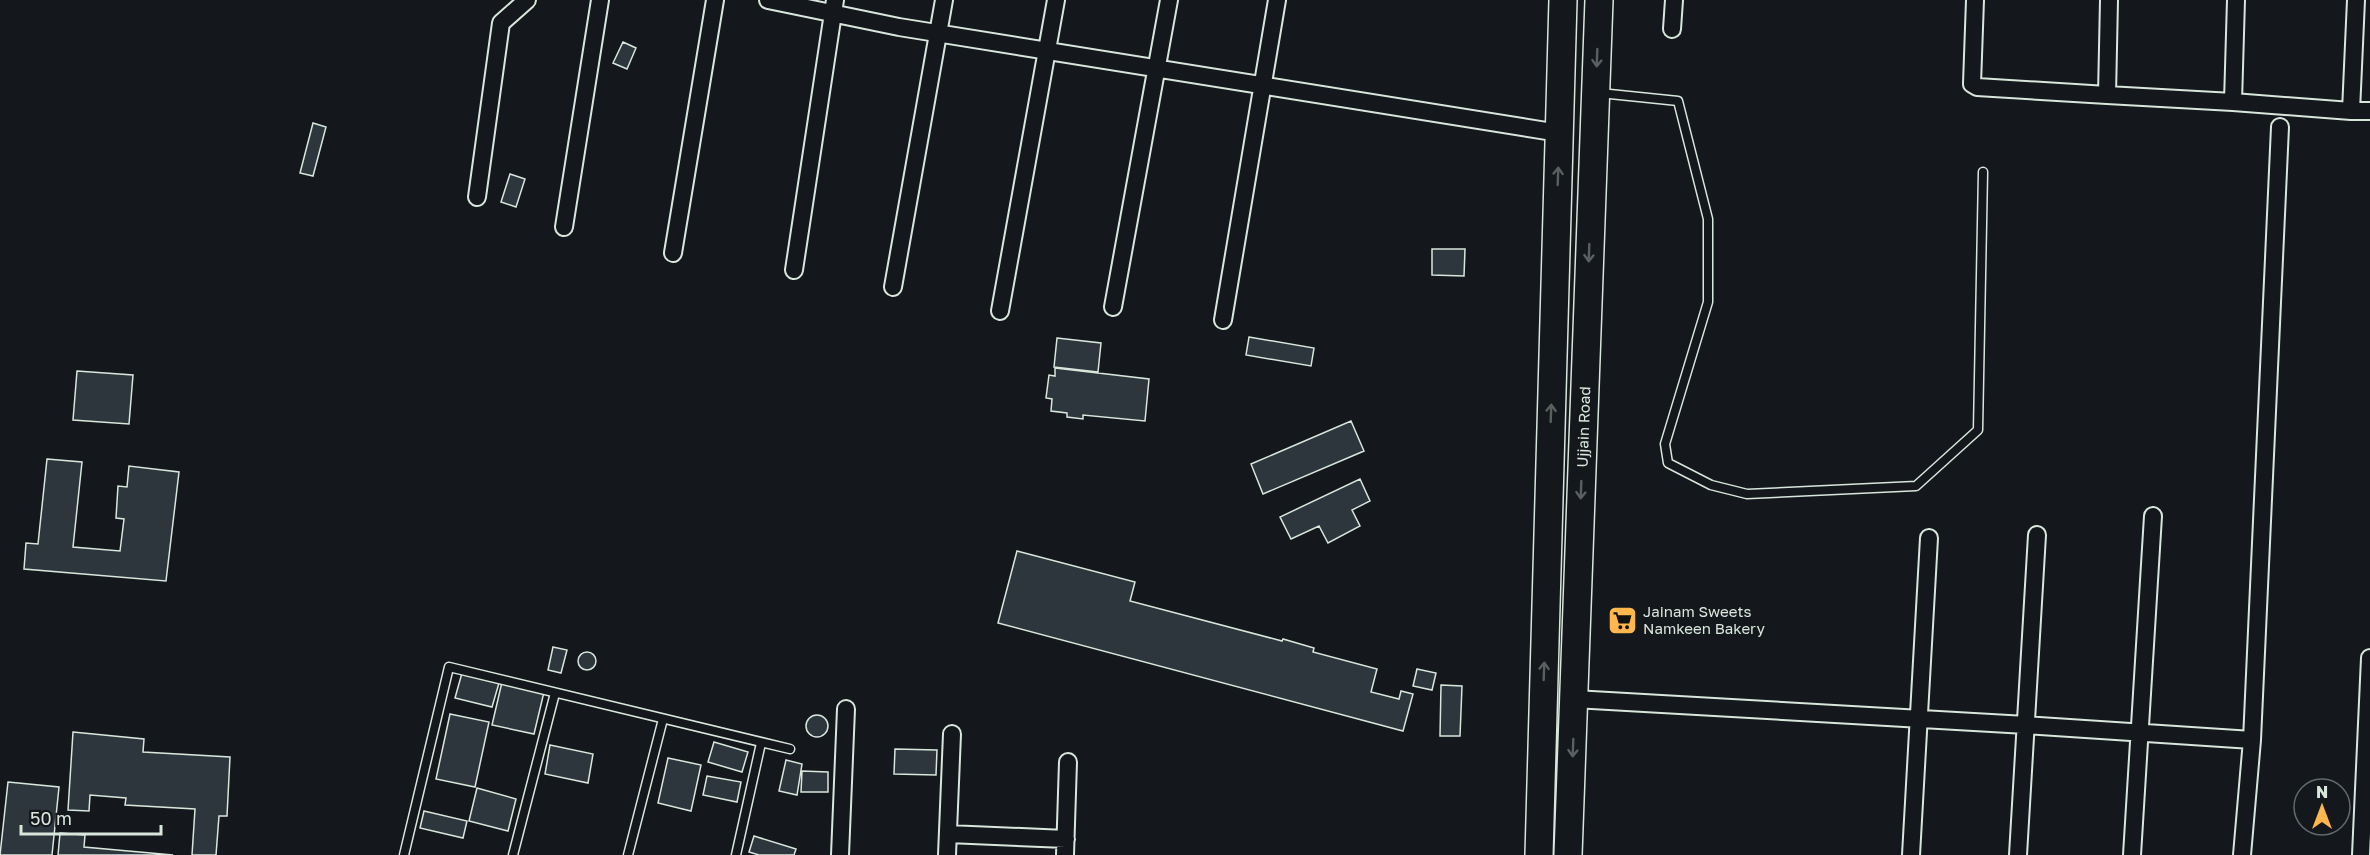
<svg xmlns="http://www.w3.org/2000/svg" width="2370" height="855" viewBox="0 0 2370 855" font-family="'Golos Text',sans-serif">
  <rect width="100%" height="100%" fill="#14181c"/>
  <path fill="#2c363c" stroke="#d8e6dc" stroke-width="1.5" d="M623 42 636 48 627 69 613 63Z
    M313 123 326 127 313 176 300 173Z
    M510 174 525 179 516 207 501 202Z
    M1432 249H1465L1464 276 1432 275Z
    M1249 337 1314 348 1311 366 1246 355Z
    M1057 338 1101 343 1098 372 1054 367Z
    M1055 368 1149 379 1145 421 1083 415V419L1067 417V413L1051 411 1052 399 1046 398 1049 375 1055 376Z
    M77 371 133 375 129 424 73 420Z
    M1351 421 1364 451 1263 494 1251 464Z
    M47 459 82 462 73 547 120 551 124 519 116 518 118 486 127 487 129 466 179 472 166 581 24 569 26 543 38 544Z
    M1360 479 1370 501 1352 510 1360 526 1328 543 1319 526 1291 539 1280 517Z
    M1017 551 1135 582 1130 601 1282 641 1283 639 1314 648 1313 652 1377 669 1371 692 1399 699 1401 691 1413 694 1403 731 998 623Z
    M553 647 567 650 561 673 548 670Z
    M578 661a9 9 0 1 1 18 0a9 9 0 1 1-18 0Z
    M1417 669 1436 673 1432 690 1413 686Z
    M462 673 499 683 492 707 455 698Z
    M502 682 544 692 534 734 492 725Z
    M1441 685 1462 686 1460 736H1440Z
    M450 714 489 722 475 787 436 779Z
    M806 726a11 11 0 1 1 22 0a11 11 0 1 1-22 0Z
    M73 732 144 739 143 752 230 757 227 816H219L216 855H192L195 809 125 805 126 798 90 795 89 811 68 810Z
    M714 742 748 752 742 772 708 762Z
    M550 745 593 754 588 783 545 774Z
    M895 749 937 750 936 775 894 774Z
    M668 758 701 765 691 811 658 803Z
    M786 760 802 764 797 795 779 791Z
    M802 771 828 772V792H801Z
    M707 776 741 782 737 802 703 795Z
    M8 782 59 787 52 855H0Z
    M477 788 516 799 508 831 469 821Z
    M424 811 467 821 463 838 420 828Z
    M60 833 85 835 84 847 173 855H58Z
    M754 836 796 849 794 855H759L749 852Z"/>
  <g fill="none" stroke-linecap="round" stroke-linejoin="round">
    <defs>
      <path id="service" d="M1600 93 1678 101 1708 219V302L1665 444 1668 463 1711 485 1747 494 1916 486 1978 430 1983 172
        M404 855 449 667 790 749
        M513 855 555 693
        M628 855 663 719
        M736 855 761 743"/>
      <path id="minor" d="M768 0 899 27 1559 133
        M1975 0 1972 84 1977 87 2107 95 2109 0
        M2236 0 2233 102 2351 111 2356 0
        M1672 29 1674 0
        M2107 95 2233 102
        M2351 111H2370
        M477 197 501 23 527 0
        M564 227 600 0
        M673 253 715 0
        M794 270 835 0
        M893 287 944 0
        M1113 307 1169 0
        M1000 311 1056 0
        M1223 320 1277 0
        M1574 699 2026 725 2252 740
        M948 834 1066 839
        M840 855 846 709
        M947 855 952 734
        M1065 855 1068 762
        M1911 855 1929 538
        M2018 855 2037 535
        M2132 855 2153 516
        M2242 855 2252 740 2280 127
        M2361 855 2370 658"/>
      <path id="primary" d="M1539 855 1563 0
        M1568 855 1599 0"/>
    </defs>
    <use href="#service" stroke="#d8e6dc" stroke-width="11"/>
    <use href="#minor" stroke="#d8e6dc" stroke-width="20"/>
    <use href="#primary" stroke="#d8e6dc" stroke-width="30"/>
    <use href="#service" stroke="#14181c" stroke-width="8"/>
    <use href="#minor" stroke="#14181c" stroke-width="16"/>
    <use href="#primary" stroke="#14181c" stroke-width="27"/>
  </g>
  <defs><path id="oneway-shaft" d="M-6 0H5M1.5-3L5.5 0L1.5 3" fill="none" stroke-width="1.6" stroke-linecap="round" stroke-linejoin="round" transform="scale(1.5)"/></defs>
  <g stroke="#59605f">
    <use href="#oneway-shaft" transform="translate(1597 58) rotate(92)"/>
    <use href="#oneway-shaft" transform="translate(1558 176) rotate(-88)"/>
    <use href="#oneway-shaft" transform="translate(1589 253) rotate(92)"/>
    <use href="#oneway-shaft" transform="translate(1551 413) rotate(-88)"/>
    <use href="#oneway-shaft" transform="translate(1581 490) rotate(92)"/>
    <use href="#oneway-shaft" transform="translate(1544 671) rotate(-88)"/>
    <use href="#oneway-shaft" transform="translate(1573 748) rotate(92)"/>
  </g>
  <defs>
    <symbol id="supermarket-square" viewBox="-11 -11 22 22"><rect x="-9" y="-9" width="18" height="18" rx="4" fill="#ffb74d" stroke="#14181c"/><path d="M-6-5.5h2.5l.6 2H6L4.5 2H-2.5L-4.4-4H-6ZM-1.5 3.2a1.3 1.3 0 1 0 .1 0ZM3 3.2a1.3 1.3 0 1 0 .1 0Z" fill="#111"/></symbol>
  </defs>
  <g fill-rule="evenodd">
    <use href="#supermarket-square" x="1606" y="604" width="33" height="33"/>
  </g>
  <g text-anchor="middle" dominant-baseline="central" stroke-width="4.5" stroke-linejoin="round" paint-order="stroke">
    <g font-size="15" fill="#d8e6dc" stroke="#14181c">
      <text transform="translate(1583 427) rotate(-88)">Ujjain Road</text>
    </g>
    <g font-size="15" fill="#d8e6dc" stroke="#14181c" text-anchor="start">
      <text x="1643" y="611">Jainam Sweets<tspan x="1643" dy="17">Namkeen Bakery</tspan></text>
    </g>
  </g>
  <g transform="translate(2322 807)"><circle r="28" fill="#14181c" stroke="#626a69" stroke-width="1.5"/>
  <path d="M0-4.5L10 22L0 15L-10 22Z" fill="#ffb74d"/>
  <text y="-9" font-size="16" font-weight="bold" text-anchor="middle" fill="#d8e6dc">N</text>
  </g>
  <path d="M21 825v9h140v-9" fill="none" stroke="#d8e6dc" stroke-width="3"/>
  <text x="30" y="825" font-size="18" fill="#d8e6dc" stroke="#14181c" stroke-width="4.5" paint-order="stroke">50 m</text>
</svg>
